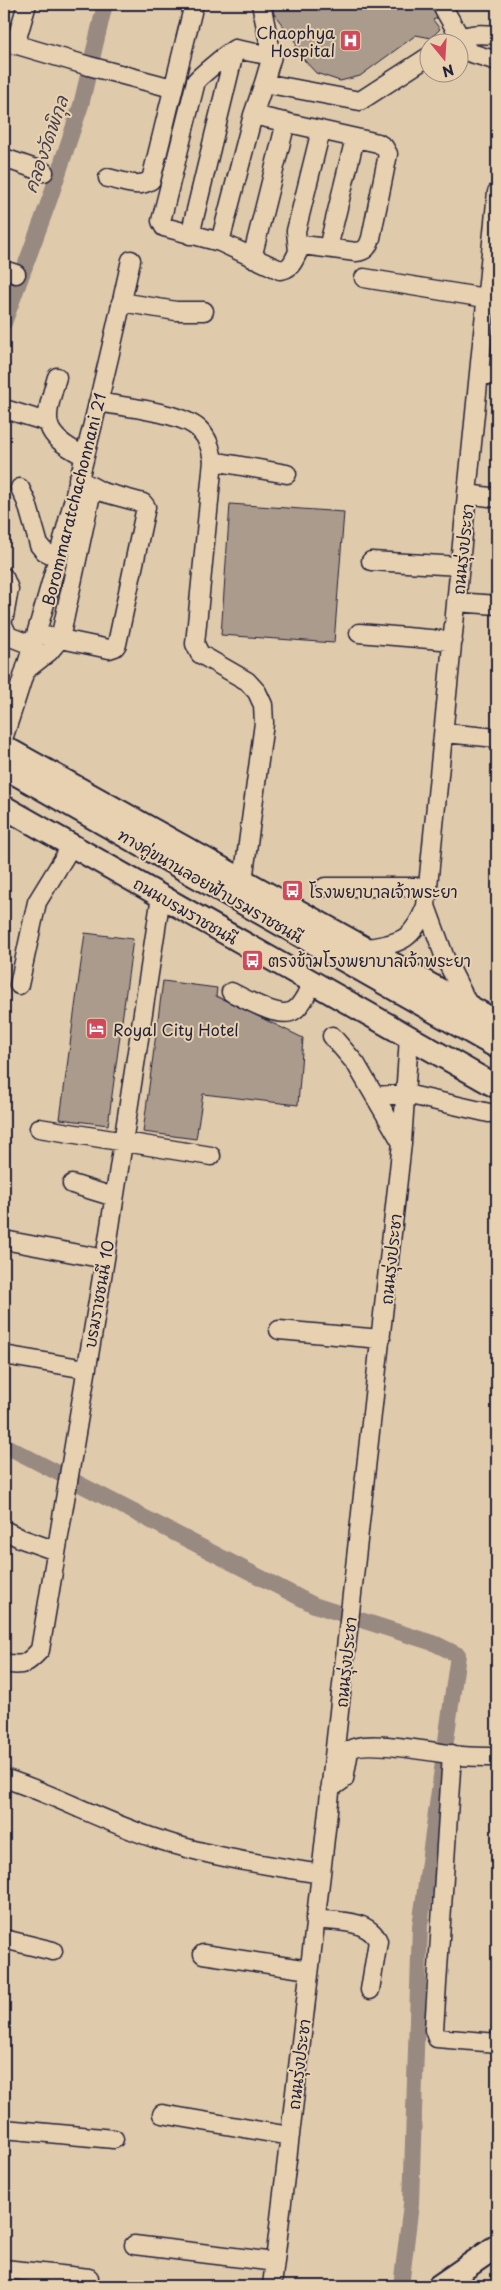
<svg xmlns="http://www.w3.org/2000/svg" width="501" height="2290" viewBox="0 0 501 2290" font-family="'Playpen Sans','Playpen Sans Thai',sans-serif">
  <rect width="100%" height="100%" fill="#e0caac"/>
  <filter id="ink" filterUnits="userSpaceOnUse"><feTurbulence type="fractalNoise" baseFrequency=".02" numOctaves="2"/><feDisplacementMap in="SourceGraphic" scale="10" xChannelSelector="R" yChannelSelector="G"/><feConvolveMatrix kernelMatrix="1 2 1 2 8 2 1 2 1" color-interpolation-filters="sRGB"/></filter>
  <g filter="url(#ink)">
    <g fill="none" stroke-linecap="round" stroke-linejoin="round">
      <path stroke="#988981" stroke-width="16" d="M4 323 49 201 81 105 105 4
        M4 1445 314 1605 436 1644 458 1655 420 1926 411 2204 401 2286"/>
    </g>
    <path fill="#ab9b8c" stroke="#22223b" d="M272 4H430L437 18 433 20 440 29 431 38 416 35 360 76 340 81 316 73 294 49 297 44 274 14Z
      M230 504 344 512 334 643 221 635Z
      M85 933 133 939 108 1125 60 1119Z
      M163 981 217 988 216 996 303 1038 298 1105 203 1094 196 1139 143 1132Z"/>
    <g fill="none" stroke-linecap="round" stroke-linejoin="round">
      <defs>
        <path id="minor" d="M261 4 272 56
          M441 4 468 51
          M4 41 89 66 172 88
          M455 42C468 32 482 34 497 35
          M15 45 27 4
          M458 49 497 61
          M264 83 272 56 235 49C231 50 199 77 196 81L161 221 164 227 220 242 253 115 264 83 360 101 428 57
          M4 158 44 172
          M108 178C122 181 138 189 151 180L194 4
          M190 235 235 49
          M220 242 280 270C295 269 294 254 303 245L356 252C366 251 368 247 371 238L388 154 384 147 378 143 253 115
          M328 248 355 138
          M298 251 296 231 321 130
          M252 258 286 122
          M4 270 16 274
          M364 278 485 298
          M121 302 176 311H204
          M479 373 497 376
          M57 377C44 421 39 433 84 456
          M98 402C123 407 181 412 199 429 208 438 211 448 213 461L195 644 200 654 247 681 257 692 263 705 264 723 243 881
          M8 410 47 422
          M213 461 287 474
          M20 488 27 503 39 545 44 551 58 558
          M467 494 497 498
          M371 561 460 566
          M4 577 9 589 4 617
          M456 602 497 605
          M4 627 8 636 34 646
          M359 633 453 641
          M37 634 109 649 115 647 117 644 146 507 143 503 102 492 78 479
          M26 670 49 652 60 639 90 499 94 489
          M445 733 497 738
          M4 736C56 580 96 420 131 260
          M325 887H428
          M426 906 445 958 469 1006
          M368 948C403 943 413 939 426 906L497 192
          M19 985 37 902 72 845
          M231 992C246 999 278 1019 293 1011 302 1006 308 991 313 982
          M332 1036 356 1064 402 1143
          M375 1096 406 1094 489 1113
          M39 1128 211 1156
          M72 1184 114 1197
          M4 1240 105 1259
          M279 1330 381 1339
          M4 1355 86 1369
          M4 1530 22 1539 56 1551
          M4 1663C23 1667 27 1664 40 1650L105 1259 161 896
          M452 1754 434 2030 437 2038 497 2043
          M4 1778C56 1795 104 1822 157 1839 210 1857 266 1865 321 1874
          M330 1789 344 1779 349 1751C361 1737 442 1754 462 1756 474 1757 486 1757 497 1757
          M315 1919C337 1922 368 1919 378 1941L370 1990
          M4 1939 53 1951
          M203 1954 309 1970
          M162 2114 290 2136
          M4 2129 114 2139
          M134 2245 275 2262
          M4 2269 89 2278
          M272 2286 321 1874 402 1143 409 1037"/>
        <path id="major" d="M4 747 497 1022
          M4 767 497 1047
          M4 807 497 1087
          M439 2286 497 2246"/>
      </defs>
      <use href="#minor" stroke="#22223b" stroke-width="21"/>
      <use href="#major" stroke="#22223b" stroke-width="26"/>
      <use href="#minor" stroke="#e8d1b1" stroke-width="18"/>
      <use href="#major" stroke="#e8d1b1" stroke-width="22"/>
    </g>
  </g>
  <defs>
    <symbol id="hospital-square" viewBox="-11 -11 22 22"><rect x="-9" y="-9" width="18" height="18" rx="4" fill="#d1495b" stroke="#e8d1b1"/><path d="M-5-5h3v3.5h4V-5h3V5h-3V1.5h-4V5h-3Z" fill="#fff"/></symbol>
    <symbol id="bus-square" viewBox="-11 -11 22 22"><rect x="-9" y="-9" width="18" height="18" rx="4" fill="#d1495b" stroke="#e8d1b1"/><path d="M-5-6H5V4H4V6H2V4H-2V6H-4V4H-5ZM-3.5-4V0h7V-4ZM-3.5 1.2v1.5H-2V1.2ZM2 1.2v1.5H3.5V1.2Z" fill="#fff"/></symbol>
    <symbol id="hotel-square" viewBox="-11 -11 22 22"><rect x="-9" y="-9" width="18" height="18" rx="4" fill="#d1495b" stroke="#e8d1b1"/><path d="M-6-4.5h1.5V1H6V5H4.5V3h-9V5H-6ZM-4 0a1.8 1.8 0 1 1 3.6 0ZM.5 0V-2.5h3Q6-2.5 6 0Z" fill="#fff"/></symbol>
  </defs>
  <g fill-rule="evenodd">
    <use href="#hospital-square" x="338" y="28" width="25" height="25"/>
    <use href="#bus-square" x="280" y="878" width="25" height="25"/>
    <use href="#bus-square" x="240" y="948" width="25" height="25"/>
    <use href="#hotel-square" x="84" y="1016" width="25" height="25"/>
  </g>
  <g text-anchor="middle" dominant-baseline="central" stroke-width="4" stroke-linejoin="round" paint-order="stroke">
    <g font-size="16" fill="#22223b" stroke="#e8d1b1" text-anchor="start">
      <text x="335" y="32" text-anchor="end">Chaophya<tspan x="335" dy="18">Hospital</tspan></text>
      <text x="309" y="891">โรงพยาบาลเจ้าพระยา</text>
      <text x="268" y="960">ตรงข้ามโรงพยาบาลเจ้าพระยา</text>
      <text x="113" y="1029">Royal City Hotel</text>
    </g>
    <g font-size="16" fill="#22223b" stroke="#e8d1b1">
      <text transform="translate(73 499) rotate(-76)">Borommaratchachonnani 21</text>
      <text transform="translate(462 549) rotate(-84)">ถนนรุ่งประชา</text>
      <text transform="translate(211 885) rotate(30)">ทางคู่ขนานลอยฟ้าบรมราชชนนี</text>
      <text transform="translate(186 910) rotate(30)">ถนนบรมราชชนนี</text>
      <text transform="translate(390 1259) rotate(-84)">ถนนรุ่งประชา</text>
      <text transform="translate(98 1294) rotate(-80)">บรมราชชนนี 10</text>
      <text transform="translate(345 1662) rotate(-84)">ถนนรุ่งประชา</text>
      <text transform="translate(298 2064) rotate(-83)">ถนนรุ่งประชา</text>
    </g>
    <g font-size="18" font-style="italic" fill="#454150" stroke="#e8d1b1">
      <text transform="translate(45 144) rotate(-71)">คลองวัดพิกุล</text>
    </g>
  </g>
  <rect width="501" height="2290" fill="none" stroke="#e8d1b1" stroke-width="20"/>
  <rect x="10" y="10" width="481" height="2270" fill="none" stroke="#22223b" stroke-width="2" filter="url(#ink)"/>
  <g transform="translate(444 58) rotate(162)"><circle r="24" fill="#e8d1b1" stroke="#998b82"/>
  <path d="M0-4L9 19L0 12L-9 19Z" fill="#d1495b"/>
  <text y="-8" font-size="14" font-weight="bold" text-anchor="middle" fill="#22223b">N</text>
  </g>
</svg>
